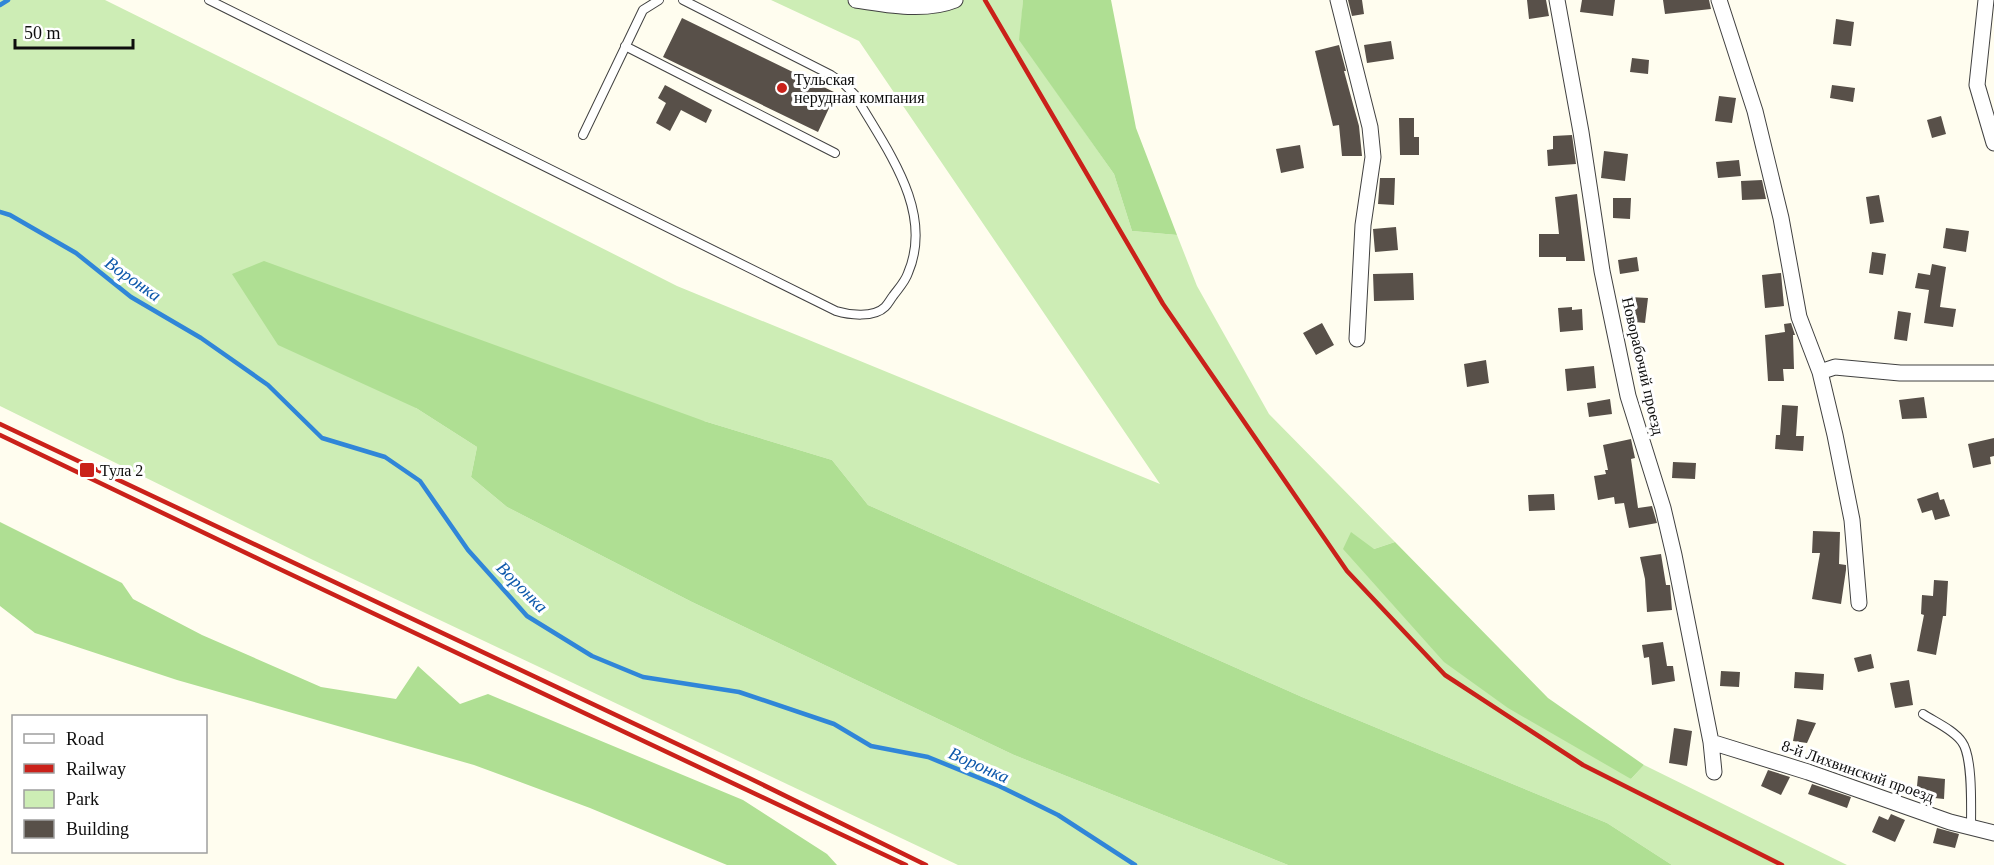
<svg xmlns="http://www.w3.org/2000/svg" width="1994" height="865" viewBox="0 0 1994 865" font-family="'Times New Roman',serif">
  <rect width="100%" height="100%" fill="#fffdef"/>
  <path fill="#cdedb5" d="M0 0H105L386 139 677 286 1160 484 859 41 771 0H1023L1020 40 1114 174 1132 231 1177 235 1197 286 1269 414 1395 542 1374 549 1631 779 1644 765 1847 865H1672L1607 823 1302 697 868 505 832 460 704 421 416 408 477 447 471 477 507 507 692 602 1014 755 1288 865H958L313 560 0 406Z"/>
  <path fill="#afdf93" d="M1023 0H1111L1136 128 1177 235 1132 231 1114 174 1019 40Z
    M264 261 704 421 832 460 868 505 1302 697 1607 823 1672 865H1288L1014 755 692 602 507 507 471 477 477 447 416 408 278 345 232 274Z
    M0 522 122 583 133 599 202 635 321 687 396 699 418 666 460 704 488 694 743 800 827 854 837 865H727L590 808 474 765 177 680 35 633 0 606Z
    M1351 532 1374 549 1395 542 1548 698 1644 765 1631 779 1508 708 1444 662 1343 549Z"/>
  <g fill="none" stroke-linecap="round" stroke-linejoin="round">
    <path stroke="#3086d8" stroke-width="4.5" d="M0 5 8 0
      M0 212 10 215 76 253 131 297 201 338 268 385 322 438 385 457 420 481 468 550 527 616 592 656 643 677 739 692 834 724 871 746 928 757 999 786 1058 815 1135 865"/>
  </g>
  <path fill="#585049" d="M1348 0H1362L1364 14 1352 16Z
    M1527 0H1546L1549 16 1529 19Z
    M1582 0H1615L1613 16 1580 12Z
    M1663 0H1709L1711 9 1665 14Z
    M682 18 836 93 818 132 663 57Z
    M1836 19 1854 22 1851 46 1833 44Z
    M1391 41 1394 59 1367 63 1364 45Z
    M1339 45 1346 71H1344L1359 126 1362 156H1342L1339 125 1333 126 1315 51Z
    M1632 58 1649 60 1648 74 1630 72Z
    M665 85 712 110 706 123 681 110 670 131 656 123 666 103 658 98Z
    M1832 85 1855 88 1853 102 1830 98Z
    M1719 96 1736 98 1732 123 1715 121Z
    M1941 116 1946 134 1932 138 1927 120Z
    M1399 118H1414V137H1419V155H1400Z
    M1572 135 1576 164 1548 166 1547 150 1553 149V136Z
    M1300 145 1304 168 1281 173 1276 149Z
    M1604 151 1628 154 1625 181 1601 178Z
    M1739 160 1741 176 1718 178 1716 162Z
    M1380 178H1395L1394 205 1378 204Z
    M1762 180 1766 199 1742 200 1741 181Z
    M1577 194 1585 261H1566V257H1539V234H1559L1555 197Z
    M1879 195 1884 222 1870 224 1866 197Z
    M1613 198H1631L1630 219 1613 218Z
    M1396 227 1398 250 1375 252 1373 229Z
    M1946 228 1969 231 1966 252 1943 248Z
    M1872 252 1886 254 1883 275 1869 273Z
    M1637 257 1639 271 1620 274 1618 260Z
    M1932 264 1946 267 1940 307 1956 309 1953 327 1924 323 1929 290 1915 288 1918 273 1930 275Z
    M1413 273 1414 300 1374 301 1373 274Z
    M1781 273 1784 306 1765 308 1762 275Z
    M1629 297 1648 298 1645 323 1626 321Z
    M1572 307V310L1582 309 1583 330 1560 332 1558 308Z
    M1898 311 1911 313 1907 341 1894 339Z
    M1322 323 1334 345 1316 355 1303 333Z
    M1791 323 1795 335H1793L1794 369H1783L1784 381H1768L1765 335 1785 332 1784 324Z
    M1486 360 1489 383 1467 387 1464 364Z
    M1594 366 1596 388 1567 391 1565 369Z
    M1924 397 1927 418 1902 419 1899 400Z
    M1610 399 1612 414 1589 417 1587 403Z
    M1782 405 1798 406 1796 436H1804L1803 451 1775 449 1776 435H1780Z
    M1994 438V456L1990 457 1991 464 1973 468 1968 444Z
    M1631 439 1635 458 1631 459 1638 508 1652 506 1657 523 1629 528 1624 503 1615 504 1614 497 1598 500 1594 476 1606 474 1605 470H1608L1603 445Z
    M1673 462 1696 463 1695 479 1672 478Z
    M1938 492 1940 500 1944 499 1950 516 1935 520 1932 510 1922 513 1917 499Z
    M1554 494 1555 510 1529 511 1528 495Z
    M1813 531 1840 532 1839 564 1846 565V570L1841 604 1812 599 1820 553H1812Z
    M1661 554 1666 585H1670L1672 610 1647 612 1645 579 1640 557Z
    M1934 580 1948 581 1946 616H1943L1936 655 1917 651 1924 615 1921 614 1922 595 1933 596Z
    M1663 642 1667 666H1673L1675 681 1652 685 1649 657 1644 658 1642 645Z
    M1871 654 1874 668 1858 672 1854 658Z
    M1721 671 1740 672 1739 687 1720 686Z
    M1795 672 1824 674 1823 690 1794 688Z
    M1909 680 1913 705 1895 708 1890 683Z
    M1797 719 1816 723 1807 743 1793 741Z
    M1674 728 1692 731 1687 766 1669 763Z
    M1768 770 1790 777 1781 795 1761 786Z
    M1918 776 1945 779 1944 799 1916 796Z
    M1812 784 1851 797 1847 808 1808 794Z
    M1891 814 1905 820 1895 842 1872 832 1879 816 1888 820Z
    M1937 828 1959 834 1955 848 1933 843Z"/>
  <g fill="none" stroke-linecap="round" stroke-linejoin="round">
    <defs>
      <path id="lane" d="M209 0 836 311C849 315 874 318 885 307 888 304 890 300 893 296 898 289 905 282 908 273 935 210 885 148 855 95L844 84 831 75 683 0
        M625 46 835 153
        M583 135 643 10 659 0
        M1923 714C1935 722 1954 730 1962 742 1973 757 1971 808 1971 827"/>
      <path id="street" d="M856 0C887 5 926 12 955 0
        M1338 0 1370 127 1373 157 1363 225 1357 339
        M1557 0 1581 132 1602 271 1628 396 1663 508 1674 555 1711 742 1714 772
        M1719 0 1755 111 1781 218 1799 317 1820 372 1835 435 1852 520 1859 603
        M1986 0 1977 85 1994 143
        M1820 372 1835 367 1900 373H1994
        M1711 742 1808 772 1950 822 1994 833"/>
    </defs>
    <use href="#lane" stroke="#414141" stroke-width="10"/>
    <use href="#street" stroke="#414141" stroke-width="17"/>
    <use href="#lane" stroke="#fff" stroke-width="8"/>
    <use href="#street" stroke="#fff" stroke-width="15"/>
    <path stroke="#ca211a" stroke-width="4.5" d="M985 0 1163 304 1347 571 1445 675 1583 765 1782 865
      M0 424 747 777 926 865
      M0 435 271 565 906 865"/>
  </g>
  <g fill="#ca211a" stroke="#fff" stroke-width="2">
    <circle cx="782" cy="88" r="6"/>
    <rect x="79" y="462" width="16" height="16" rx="3"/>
  </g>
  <g text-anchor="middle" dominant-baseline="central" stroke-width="6" stroke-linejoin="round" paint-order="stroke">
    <g font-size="16" fill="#0e0e0e" stroke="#fff" text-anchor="start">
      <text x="794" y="79">Тульская<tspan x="794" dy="18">нерудная компания</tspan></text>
      <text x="100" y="470">Тула 2</text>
    </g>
    <g font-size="16" fill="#0e0e0e" stroke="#fff">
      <text transform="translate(1643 366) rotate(77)">Новорабочий проезд</text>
      <text transform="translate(1858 771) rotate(19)">8-й Лихвинский проезд</text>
    </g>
    <g font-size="18" font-style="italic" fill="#0d58ab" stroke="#fff">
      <text transform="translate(133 279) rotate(35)">Воронка</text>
      <text transform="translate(522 587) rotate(45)">Воронка</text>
      <text transform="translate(979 765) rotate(24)">Воронка</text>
    </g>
  </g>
  <rect x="12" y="715" width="195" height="138" fill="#ffffff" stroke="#9f9f9f" stroke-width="1.5"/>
  <rect x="24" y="734" width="30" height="9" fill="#ffffff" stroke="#9f9f9f" stroke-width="1.5"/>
  <text x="66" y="745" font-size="18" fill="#0e0e0e">Road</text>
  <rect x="24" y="764" width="30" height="9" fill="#ca211a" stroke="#9f9f9f" stroke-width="1.5"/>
  <text x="66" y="775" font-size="18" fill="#0e0e0e">Railway</text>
  <rect x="24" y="790" width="30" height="18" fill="#cdedb5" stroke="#9f9f9f" stroke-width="1.5"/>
  <text x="66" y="805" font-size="18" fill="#0e0e0e">Park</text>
  <rect x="24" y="820" width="30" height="18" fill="#585049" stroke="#9f9f9f" stroke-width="1.5"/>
  <text x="66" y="835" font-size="18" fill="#0e0e0e">Building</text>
  <path d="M15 39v9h118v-9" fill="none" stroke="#0e0e0e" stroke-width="3"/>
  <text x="24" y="39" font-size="18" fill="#0e0e0e" stroke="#ffffff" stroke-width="4.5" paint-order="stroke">50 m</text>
</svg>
